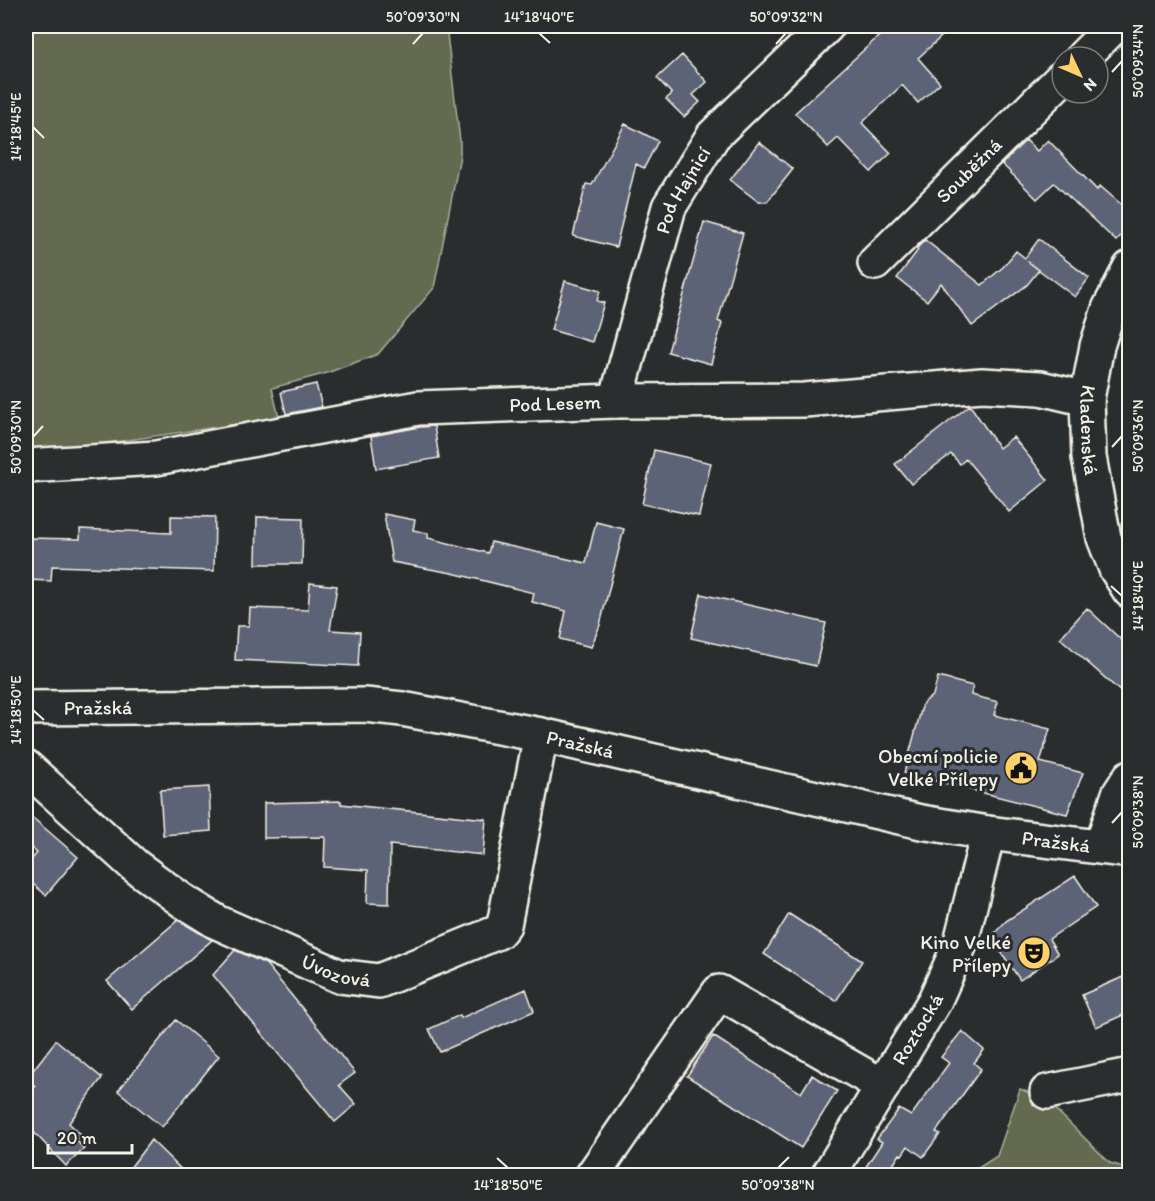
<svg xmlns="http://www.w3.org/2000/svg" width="1155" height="1201" viewBox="0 0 1155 1201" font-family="Itim,sans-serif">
  <rect width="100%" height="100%" fill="#2a2d2e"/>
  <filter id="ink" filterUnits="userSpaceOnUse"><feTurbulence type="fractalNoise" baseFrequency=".0167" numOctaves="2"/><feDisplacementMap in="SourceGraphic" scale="12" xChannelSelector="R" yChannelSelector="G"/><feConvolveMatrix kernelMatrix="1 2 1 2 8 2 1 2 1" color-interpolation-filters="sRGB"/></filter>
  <g filter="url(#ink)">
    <path fill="#646a50" stroke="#acae9c" stroke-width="1.5" d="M26 26H446L460 141V156L434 288 378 354 327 373 272 388 279 418 26 455Z
      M1020 1089 1047 1101 1110 1163 1130 1169 1129 1176H966L997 1156Z"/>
    <path fill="#5d6476" stroke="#f4f1e8" stroke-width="1.5" d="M890 26H953L918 58 940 83 918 103 902 85 862 123 891 153 871 172 838 138 828 147 795 113Z
      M682 55 707 82 693 95 700 102 684 117 666 99 672 94 657 78Z
      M625 124 658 141 644 168 636 164 616 247 573 236 586 184 592 185Z
      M1026 140 1037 151 1048 140 1097 190 1100 186 1130 212V226L1116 241 1054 183 1037 199 1002 164Z
      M759 142 793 169 767 202H759L730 180Z
      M704 222 743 233 718 321 722 323 711 364 668 352Z
      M1039 239 1089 278 1075 297 1027 261 1039 270 1027 285 972 326 941 283 927 301 897 278 918 250 917 248 925 240 982 285 1003 267 1016 251 1025 258Z
      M565 281 600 291 597 301 604 303 592 342 551 330Z
      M316 384 322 407 286 414 281 392Z
      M970 405 999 448 1013 437 1048 480 1009 512 966 459 960 464 951 454 911 484 895 464Z
      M434 426 439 458 376 469 371 436 420 427Z
      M654 450 711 463 699 516 642 504Z
      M384 514 415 520 413 530 428 533V538L488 553 491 542 586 563 596 522 624 529 600 625 591 647 560 639 566 611 532 602 534 593 452 573 392 562Z
      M171 516 215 517 214 571 52 566 51 581 26 580V538L80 539V529L171 533Z
      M257 517 303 518 302 564H256Z
      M310 583 337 586 330 630 360 632 358 666 235 660 237 626H249L250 608 308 610Z
      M701 594 826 623 816 666 691 638Z
      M1087 608 1130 648V700L1060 638Z
      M938 677 973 686 971 695 998 702 994 715 1050 729 1040 762 1083 773 1067 814 904 773 923 703 933 695Z
      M209 787 211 831 163 835 160 790Z
      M341 801V804L486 819 483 855 390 845 389 904 367 903 368 870 324 867 325 837 264 838V803Z
      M26 812 78 857 46 895 26 878V866L37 853 26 843Z
      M1075 876 1096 907 1049 939 1058 954 1020 980 991 937 1006 921Z
      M789 914 862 961 836 1001 764 954Z
      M178 920 212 940 132 1009 107 981Z
      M235 950 266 964 355 1073 339 1085 356 1104 335 1122 213 975Z
      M1130 974V1012L1096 1027 1082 995Z
      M526 989 534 1011 440 1052 429 1029 460 1015 461 1018Z
      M176 1020 219 1056 162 1127 118 1091Z
      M962 1031 984 1050 974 1063 981 1069 936 1132 940 1134 923 1157 908 1146 902 1155 900 1154 886 1176H860L882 1142 877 1139 899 1109 911 1116 949 1063 941 1057Z
      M713 1036 801 1093 812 1075 837 1091 801 1148 687 1076Z
      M56 1040 102 1078 69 1123 81 1135 76 1140 84 1149 66 1166 26 1124V1096L35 1086 27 1078Z
      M151 1140 188 1176H124Z"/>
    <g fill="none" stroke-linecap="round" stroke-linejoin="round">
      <defs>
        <g id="street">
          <path d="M1083 57 1114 26"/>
          <path id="s1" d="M875 263 1062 78"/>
          <path id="s2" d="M616 401 669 207 713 136 827 26"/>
          <path id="s3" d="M26 466 156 458 418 408 616 401 804 400 982 385 1040 388 1087 399"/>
          <path id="s4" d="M26 767 135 866 183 901 217 922 339 976 379 981 498 932 504 925 541 735"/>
          <path d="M1047 1092 1130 1075"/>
          <path d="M592 1176 719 992 883 1086"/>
        </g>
        <g id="secondary">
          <path id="s5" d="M1130 268 1109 309 1097 346 1087 399 1089 457 1104 538 1116 569 1130 591"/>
          <path id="s6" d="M26 708 365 705 402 709 541 735 921 822 988 833 1130 851"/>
          <path d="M1101 847 1119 794 1130 777"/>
          <path id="s7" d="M828 1176 935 1000 961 942 988 833"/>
        </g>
      </defs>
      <use href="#street" stroke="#f4f1e8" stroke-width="38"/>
      <use href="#secondary" stroke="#f4f1e8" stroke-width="38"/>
      <use href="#street" stroke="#2a2d2e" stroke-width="33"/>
      <use href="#secondary" stroke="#2a2d2e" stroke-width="33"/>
    </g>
  </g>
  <path fill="none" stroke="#f4f1e8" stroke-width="2" d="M539 33 550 43M413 44 423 33M776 44 786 33M1112 72 1122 61M33 127 44 138M33 437 43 426M1112 447 1122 436M1111 586 1122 596M33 710 44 720M1112 823 1122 812M497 1158 508 1168M778 1168 789 1157"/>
  <defs>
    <symbol id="civic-disc" viewBox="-11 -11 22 22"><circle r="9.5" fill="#ffd166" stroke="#2a2d2e"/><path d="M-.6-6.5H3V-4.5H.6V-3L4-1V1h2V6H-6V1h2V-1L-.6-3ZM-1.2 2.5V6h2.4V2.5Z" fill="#111"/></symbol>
    <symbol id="theatre-disc" viewBox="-11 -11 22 22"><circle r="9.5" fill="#ffd166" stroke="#2a2d2e"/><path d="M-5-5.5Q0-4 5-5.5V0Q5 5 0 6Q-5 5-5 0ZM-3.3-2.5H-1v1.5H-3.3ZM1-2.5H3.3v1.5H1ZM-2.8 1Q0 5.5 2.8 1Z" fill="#111"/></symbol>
  </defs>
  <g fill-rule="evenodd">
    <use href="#civic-disc" x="1002" y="749" width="38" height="38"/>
    <use href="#theatre-disc" x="1015" y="934" width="38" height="38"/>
  </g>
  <g text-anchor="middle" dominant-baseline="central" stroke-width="6" stroke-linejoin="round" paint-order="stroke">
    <g font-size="20" fill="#f4f1e8" stroke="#2a2d2e">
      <text stroke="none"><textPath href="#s1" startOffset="132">Souběžná</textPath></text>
      <text stroke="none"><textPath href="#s2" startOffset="222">Pod Hajnicí</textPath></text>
      <text stroke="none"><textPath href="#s3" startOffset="534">Pod Lesem</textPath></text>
      <text stroke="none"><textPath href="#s5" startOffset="170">Kladenská</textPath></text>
      <text stroke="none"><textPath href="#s6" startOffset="72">Pražská</textPath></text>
      <text stroke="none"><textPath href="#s6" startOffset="558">Pražská</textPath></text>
      <text stroke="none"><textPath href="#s6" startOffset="1044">Pražská</textPath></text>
      <text stroke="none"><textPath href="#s4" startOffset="376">Úvozová</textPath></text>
      <text stroke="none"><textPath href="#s7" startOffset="172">Roztocká</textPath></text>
    </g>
    <g font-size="20" fill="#f4f1e8" stroke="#2a2d2e" text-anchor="end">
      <text x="998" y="756">Obecní policie<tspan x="998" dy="23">Velké Přílepy</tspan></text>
      <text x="1011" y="942">Kino Velké<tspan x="1011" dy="23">Přílepy</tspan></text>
    </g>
  </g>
  <rect width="1155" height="1201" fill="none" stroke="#2a2d2e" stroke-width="66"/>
  <g transform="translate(1080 75) rotate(134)"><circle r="28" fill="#2a2d2e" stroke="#7b7b78" stroke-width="1.5"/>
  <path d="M0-4.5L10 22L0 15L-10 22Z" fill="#ffd166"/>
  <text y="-9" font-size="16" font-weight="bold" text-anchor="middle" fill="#f4f1e8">N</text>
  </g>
  <path d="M48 1144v9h84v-9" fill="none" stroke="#f4f1e8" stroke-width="3"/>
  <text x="57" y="1144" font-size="18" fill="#f4f1e8" stroke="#2a2d2e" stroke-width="4.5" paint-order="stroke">20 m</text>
  <rect x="33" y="33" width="1089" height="1135" fill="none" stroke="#f4f1e8" stroke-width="2"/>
  <g font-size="15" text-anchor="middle" fill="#f4f1e8">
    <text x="423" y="22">50°09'30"N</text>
    <text x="539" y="22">14°18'40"E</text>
    <text x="786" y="22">50°09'32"N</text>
    <text transform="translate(1138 61) rotate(-90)" y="5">50°09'34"N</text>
    <text transform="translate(16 127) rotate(-90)" y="5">14°18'45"E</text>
    <text transform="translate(1138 436) rotate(-90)" y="5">50°09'36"N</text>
    <text transform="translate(16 437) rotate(-90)" y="5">50°09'30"N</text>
    <text transform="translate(1138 596) rotate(-90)" y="5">14°18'40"E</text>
    <text transform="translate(16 710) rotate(-90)" y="5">14°18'50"E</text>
    <text transform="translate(1138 812) rotate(-90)" y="5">50°09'38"N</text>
    <text x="508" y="1190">14°18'50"E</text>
    <text x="778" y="1190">50°09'38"N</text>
  </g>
</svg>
